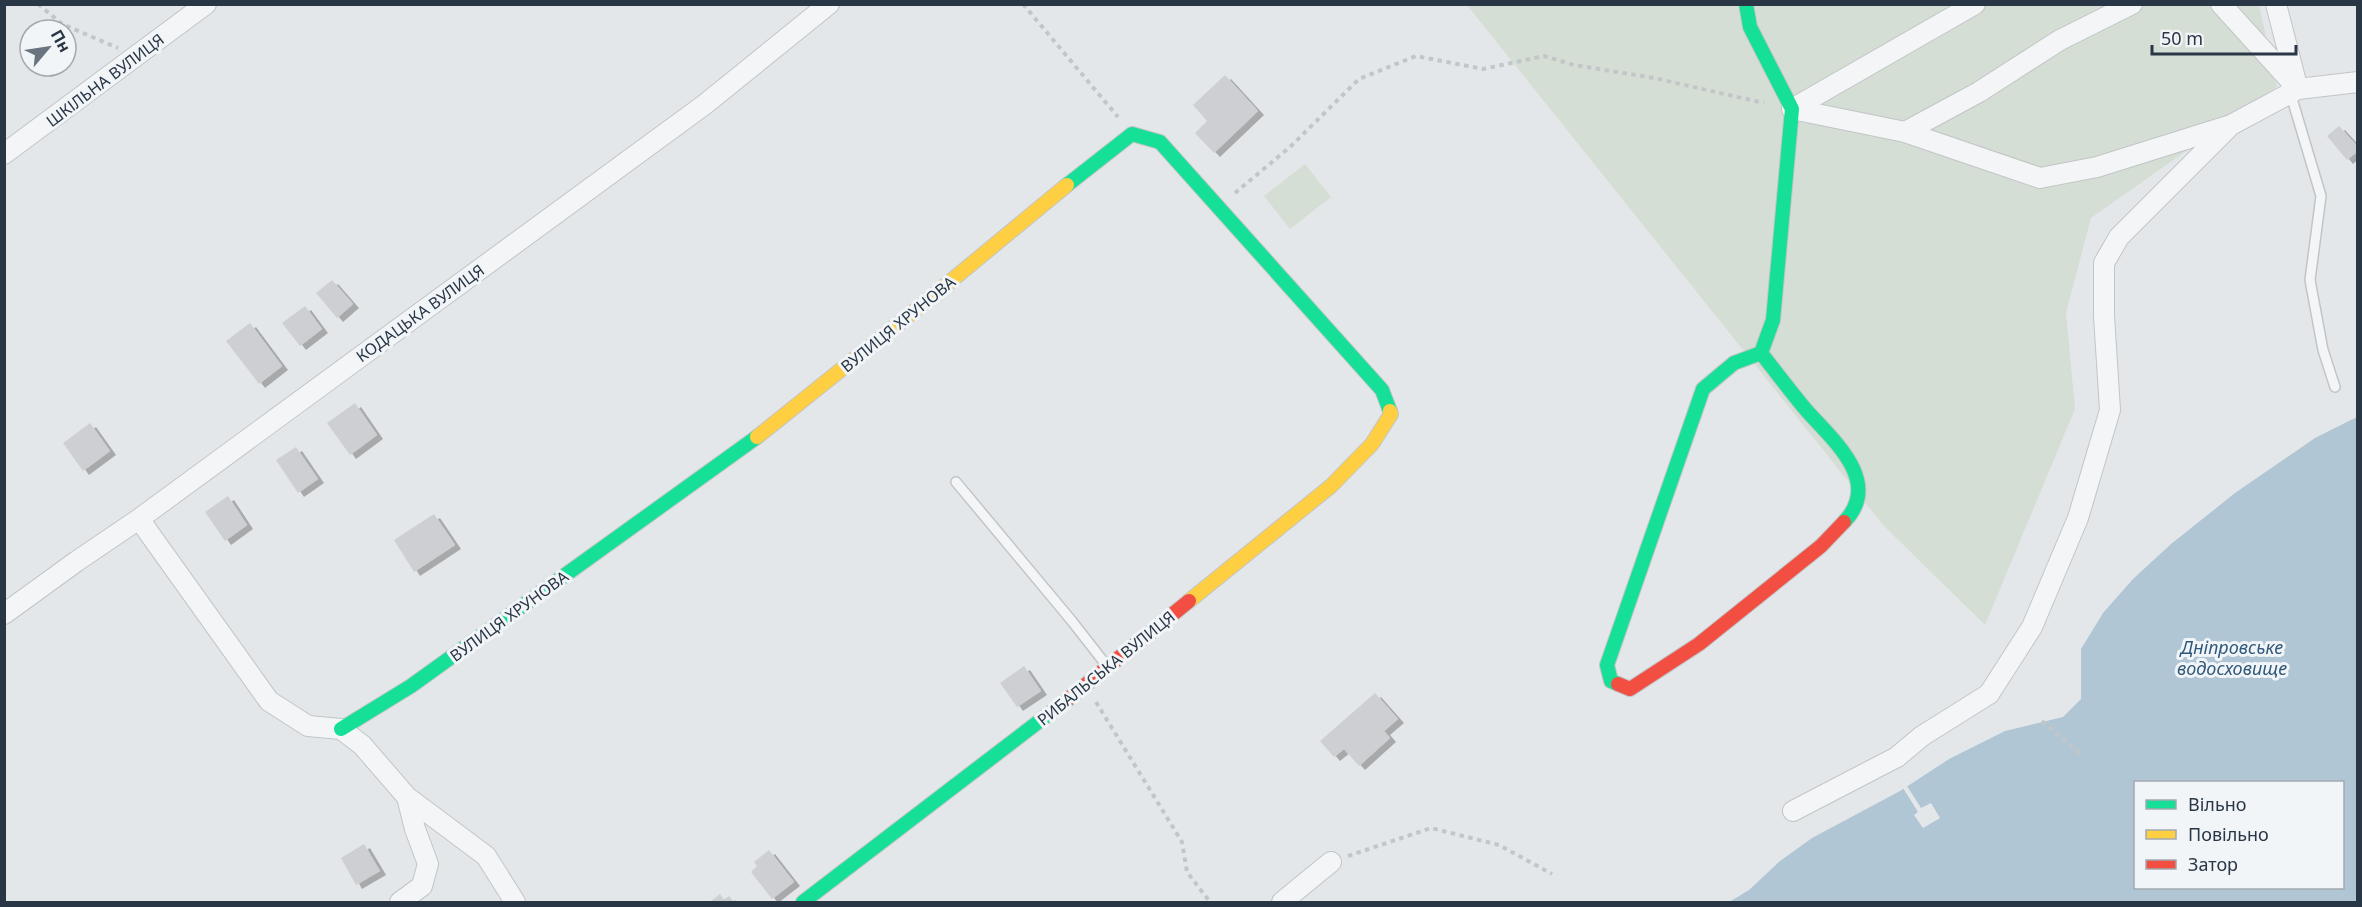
<svg xmlns="http://www.w3.org/2000/svg" width="2362" height="907" viewBox="0 0 2362 907" font-family="'Noto Sans',sans-serif">
  <defs>
    <filter id="shadow"><feDropShadow dx="6" dy="4" stdDeviation="0" flood-color="#0004"/></filter>
  </defs>
  <rect width="100%" height="100%" fill="#e4e7e9"/>
  <path fill="#d5ded4" d="M1467 5H2259L2277 87 2091 218 2066 313 2075 409 1985 625 1884 526Z
    M1305 164 1331 197 1290 229 1264 196Z"/>
  <path fill="#b1c6d5" fill-rule="evenodd" d="M2357 417V902H1729L1749 890 1780 861 1812 838 1900 791 1949 759 2005 731 2063 717 2081 699V649L2103 613 2133 579 2171 544 2235 493 2315 438ZM2136 782H2342V888H2136Z"/>
  <path fill="#e4e7e9" d="M1907 786 1921 808 1931 803 1940 818 1923 828 1914 815 1918 812 1903 788Z"/>
  <path fill="#cdcfd2" filter="url(#shadow)" d="M1225 75 1258 111 1214 153 1195 133 1207 121 1193 105Z
    M2339 126 2358 147V151L2347 160 2327 136Z
    M332 280 353 304 337 318 316 293Z
    M305 306 322 329 300 346 282 323Z
    M250 323 282 366 259 384 226 341Z
    M355 403 377 435 350 455 327 423Z
    M90 423 110 451 83 471 63 443Z
    M296 447 318 479 298 493 276 460Z
    M228 496 247 525 225 541 205 512Z
    M434 514 455 545 414 572 394 540Z
    M1024 666 1041 691 1017 707 1000 683Z
    M1375 693 1398 719 1384 731 1390 738 1359 766 1344 749 1334 757 1320 741Z
    M364 844 380 871 356 885 341 858Z
    M769 850 794 882 772 899 751 872 757 866 754 862Z
    M720 894 724 900 729 896 733 901 735 900 737 902H712L711 901Z"/>
  <g fill="none" stroke-linecap="round" stroke-linejoin="round">
    <defs>
      <path id="lane" d="M2290 92 2321 196 2310 280 2323 350 2335 387
        M956 482 1071 620 1107 666"/>
      <path id="street" d="M2221 4 2298 89
        M2276 4 2297 86
        M1792 109 1905 132 2040 178 2097 167 2231 125 2298 89 2358 82
        M1792 109 1975 4
        M1905 132 1979 92 2060 40 2132 4
        M4 154 206 4
        M139 519 269 701 308 726 341 729 362 745 407 797 486 856 515 902
        M4 614 77 561 139 519 704 105 829 4
        M1793 811 1897 757 1922 736 1989 694 2032 627 2078 518 2110 410 2104 316V263L2119 237 2231 125
        M400 902 422 886 428 864 415 829 407 797
        M1282 902 1331 862"/>
      <path id="fast" d="M1067 185 1132 134 1160 142 1382 390 1390 411
        M1761 353C1776 372 1791 392 1807 411 1833 440 1883 482 1844 522
        M1618 684 1611 681 1607 665 1703 389 1734 363 1761 353 1773 320 1792 109 1750 27 1746 4
        M341 729 411 686 757 437
        M803 902 1067 700"/>
      <path id="slow" d="M757 437 923 304 1067 185
        M1189 601 1331 486 1372 444 1391 414 1390 411"/>
      <path id="jam" d="M1618 684 1630 689 1699 644 1821 546 1844 522
        M1067 700 1189 601"/>
    </defs>
    <use href="#lane" stroke="#c2c5c7" stroke-width="12"/>
    <use href="#street" stroke="#c2c5c7" stroke-width="22"/>
    <use href="#fast" stroke="#c2c5c7" stroke-width="16"/>
    <use href="#slow" stroke="#c2c5c7" stroke-width="16"/>
    <use href="#jam" stroke="#c2c5c7" stroke-width="16"/>
    <path stroke="#c3c6c9" stroke-width="4" stroke-dasharray="4.5 4.5" stroke-linecap="butt" d="M38 4 62 24 118 48
      M1023 4 1118 117
      M1235 193 1290 147 1359 79 1416 56 1483 69 1544 56 1574 65 1654 78 1764 103
      M1096 702 1182 842 1187 872 1210 902
      M2042 721 2082 755
      M1348 856 1431 828 1499 845 1552 874"/>
    <use href="#lane" stroke="#f3f5f6" stroke-width="9"/>
    <use href="#street" stroke="#f3f5f6" stroke-width="20"/>
    <use href="#fast" stroke="#16e098" stroke-width="14"/>
    <use href="#slow" stroke="#ffcf43" stroke-width="14"/>
    <use href="#jam" stroke="#f24e42" stroke-width="14"/>
  </g>
  <g text-anchor="middle" dominant-baseline="central" stroke-width="6" stroke-linejoin="round" paint-order="stroke">
    <g font-size="16" fill="#293645" stroke="#f2f5f8">
      <text transform="translate(105 80) rotate(-37)">ШКІЛЬНА ВУЛИЦЯ</text>
      <text transform="translate(420 313) rotate(-36)">КОДАЦЬКА ВУЛИЦЯ</text>
      <text transform="translate(898 324) rotate(-39)">ВУЛИЦЯ ХРУНОВА</text>
      <text transform="translate(509 616) rotate(-36)">ВУЛИЦЯ ХРУНОВА</text>
      <text transform="translate(1106 668) rotate(-39)">РИБАЛЬСЬКА ВУЛИЦЯ</text>
    </g>
    <g font-size="18" font-style="italic" fill="#30597b" stroke="#f2f5f8">
      <text x="2232" y="647">Дніпровське<tspan x="2232" dy="21">водосховище</tspan></text>
    </g>
  </g>
  <rect width="2362" height="907" fill="none" stroke="#293645" stroke-width="12"/>
  <rect x="2134" y="781" width="210" height="108" fill="#f2f5f8" stroke="#a2a9b0" stroke-width="1.5"/>
  <rect x="2146" y="800" width="30" height="9" fill="#16e098" stroke="#a2a9b0" stroke-width="1.5"/>
  <text x="2188" y="811" font-size="18" fill="#293645">Вільно</text>
  <rect x="2146" y="830" width="30" height="9" fill="#ffcf43" stroke="#a2a9b0" stroke-width="1.5"/>
  <text x="2188" y="841" font-size="18" fill="#293645">Повільно</text>
  <rect x="2146" y="860" width="30" height="9" fill="#f24e42" stroke="#a2a9b0" stroke-width="1.5"/>
  <text x="2188" y="871" font-size="18" fill="#293645">Затор</text>
  <g transform="translate(48 48) rotate(61)"><circle r="28" fill="#f2f5f8" stroke="#a2a9b0" stroke-width="1.5"/>
  <path d="M0-4.5L10 22L0 15L-10 22Z" fill="#6a747e"/>
  <text y="-9" font-size="16" font-weight="bold" text-anchor="middle" fill="#293645">Пн</text>
  </g>
  <path d="M2152 45v9h144v-9" fill="none" stroke="#293645" stroke-width="3"/>
  <text x="2161" y="45" font-size="18" fill="#293645" stroke="#f2f5f8" stroke-width="4.5" paint-order="stroke">50 m</text>
</svg>
